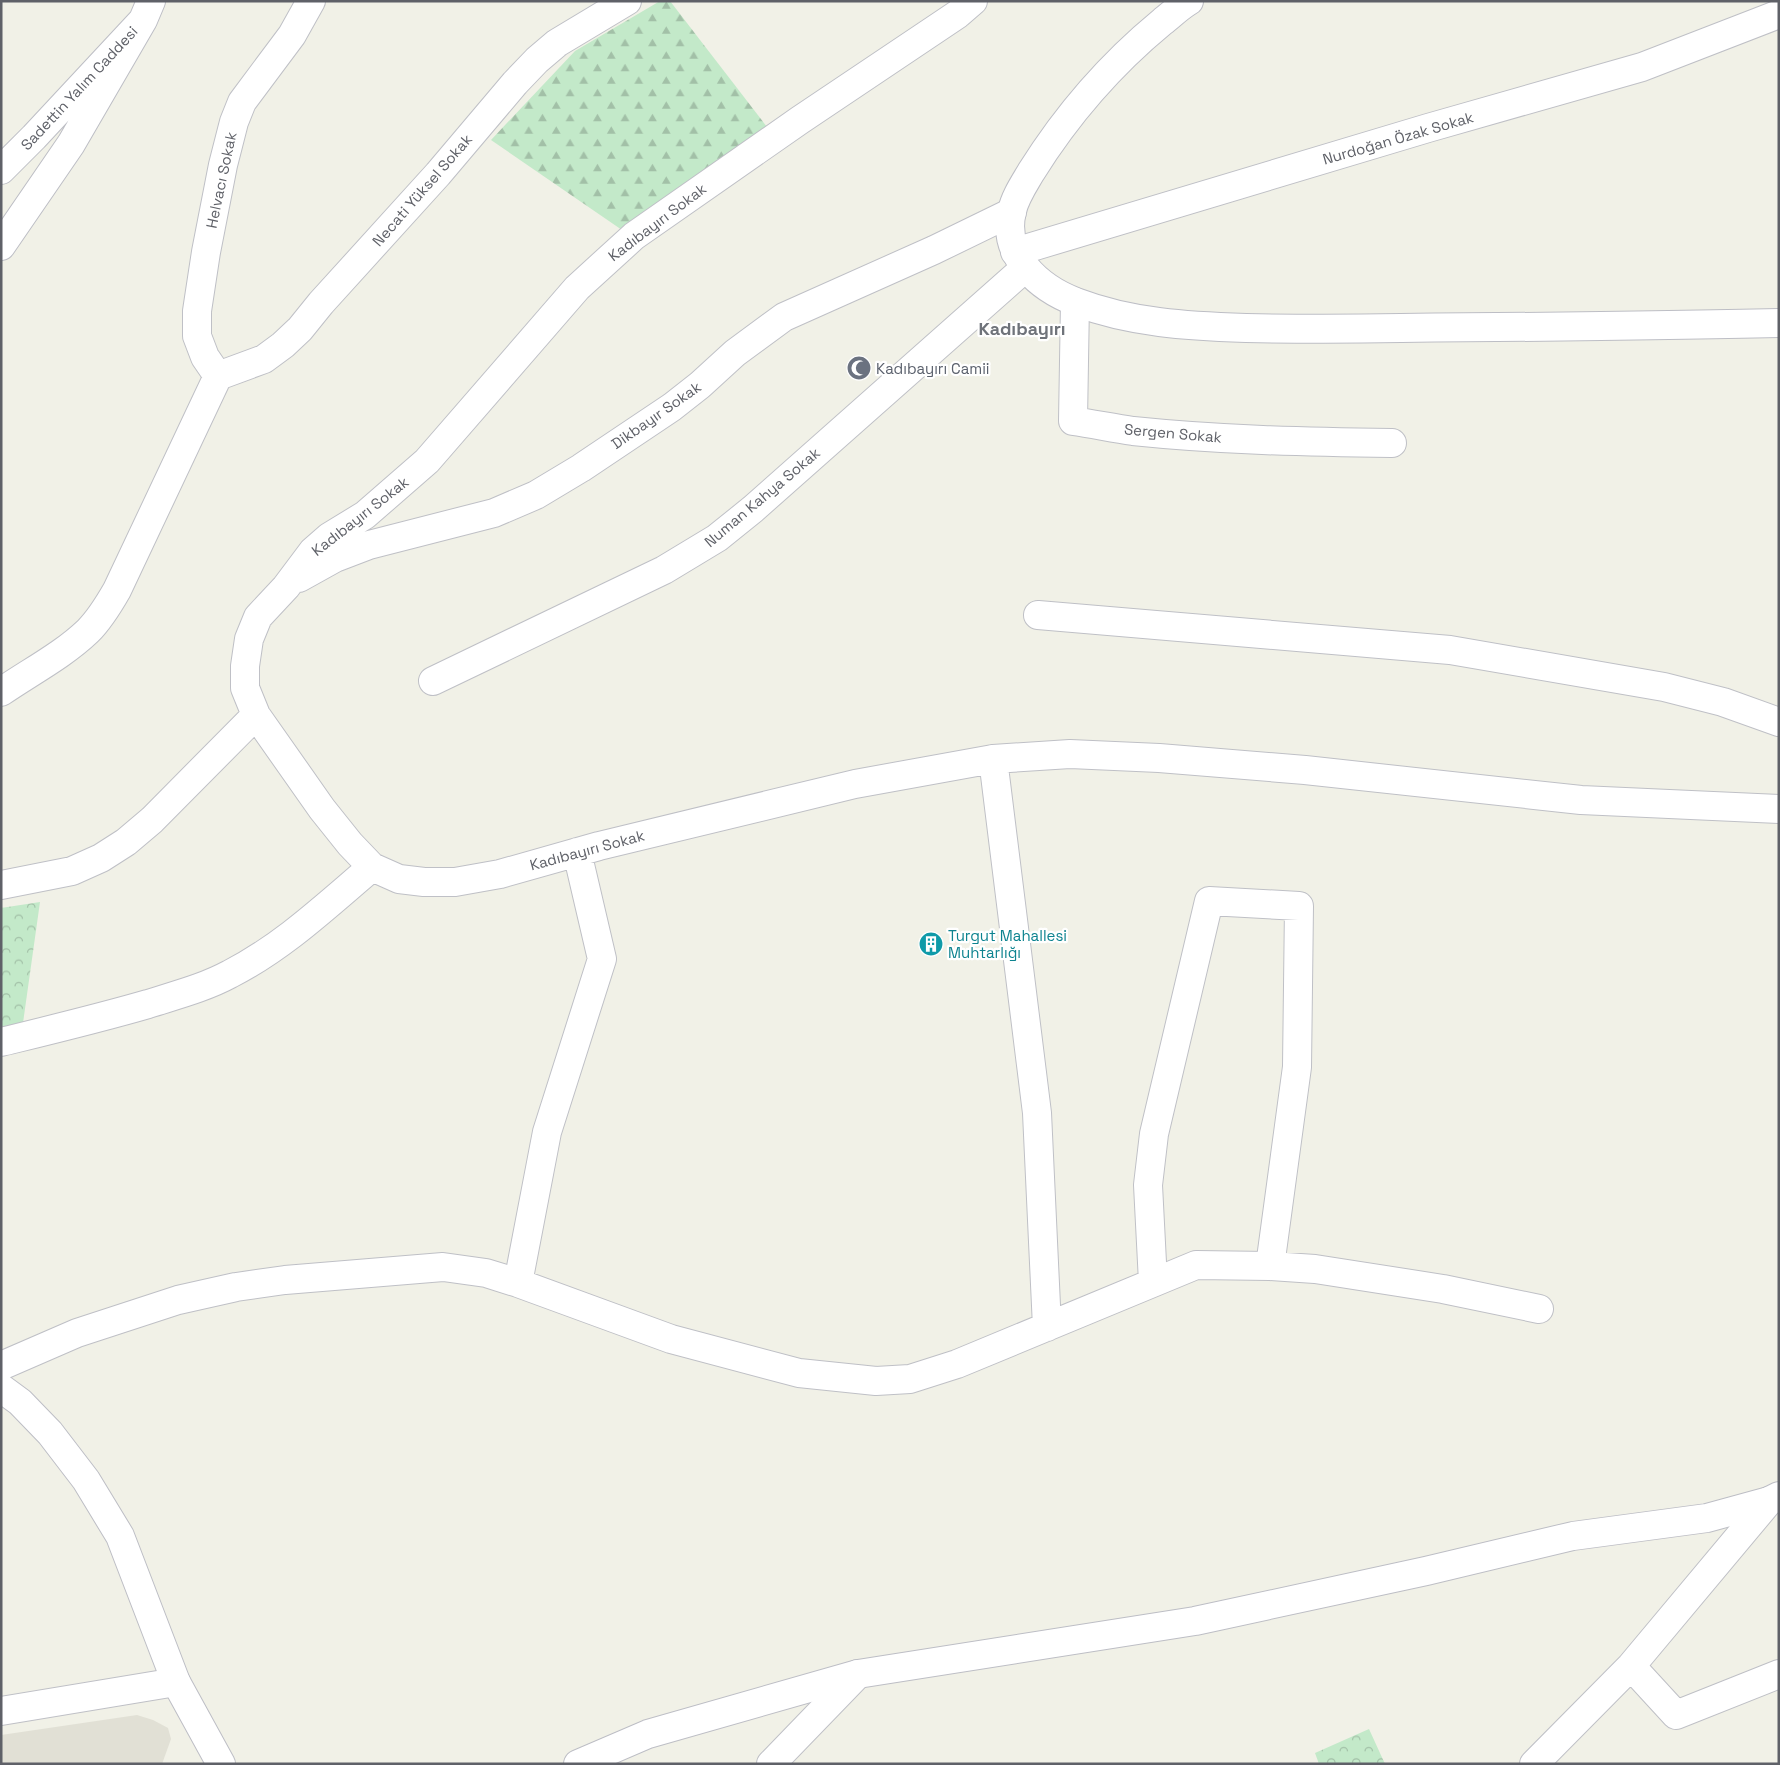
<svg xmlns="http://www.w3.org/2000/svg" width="1780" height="1765" viewBox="0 0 1780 1765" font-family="'Space Grotesk',sans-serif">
  <defs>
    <pattern id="forest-firs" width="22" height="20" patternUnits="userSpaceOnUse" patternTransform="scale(1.25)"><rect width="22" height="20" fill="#c3e9c9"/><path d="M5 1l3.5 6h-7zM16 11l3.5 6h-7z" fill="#a2c0a7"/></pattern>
    <pattern id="park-crowns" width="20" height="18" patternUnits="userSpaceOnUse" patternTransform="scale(1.25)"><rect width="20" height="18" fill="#c3e9c9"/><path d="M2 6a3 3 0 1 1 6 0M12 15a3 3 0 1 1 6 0" fill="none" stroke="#a2c0a7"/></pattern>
  </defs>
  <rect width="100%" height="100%" fill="#f1f1e7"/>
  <path fill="#e1e0d5" d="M137 1715 153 1720 168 1728 171 1739 162 1764H1V1735Z"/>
  <path fill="url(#forest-firs)" d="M660 1H670L767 127 622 230 491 140 575 51Z"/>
  <path fill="url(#park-crowns)" d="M40 902 23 1023 1 1027V908Z
    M1369 1729 1385 1764H1319L1315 1753Z"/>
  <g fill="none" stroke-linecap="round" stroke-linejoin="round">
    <defs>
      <path id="street" d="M973 1 958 14 800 120 634 236 577 288 427 461 365 515 329 537 313 551 286 587 258 617 249 639 245 666V688L256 715 322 809 350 844 372 867 399 879 424 882H455L500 874 599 846 855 784 993 759 1070 754 1159 758 1305 770 1581 800 1779 809
        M1015 252 1428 128 1642 67 1779 14
        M1075 302 1073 421C1093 424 1113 428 1133 431 1219 440 1306 442 1392 443
        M218 376 264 359 283 345 300 329 321 303 438 174 515 83 537 60 557 43 627 1
        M218 376 205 357 197 336V311L206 252 223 165 234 122 242 102 292 35 311 1
        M299 578 335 558 369 545 494 513 536 495 581 468 672 407 700 385 735 353 784 317 934 250 1012 212
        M1038 615 1450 650 1664 687 1723 702 1779 722
        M433 681 664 570 717 538 753 509 1025 268
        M1 692C30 672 63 655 88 631 100 619 109 604 117 590L218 376
        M993 759 1037 1113 1047 1327
        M1 885 72 871 101 858 126 842 152 820 256 715
        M1 1042C50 1030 100 1018 148 1004 176 995 204 988 230 974 283 947 327 905 372 867
        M1153 1282 1148 1185 1154 1134 1209 901 1299 906 1297 1067 1270 1266
        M518 1283 547 1132 602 959 577 852
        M1 1366 77 1333 178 1300 236 1287 285 1280 443 1267 486 1273 518 1283 671 1339 799 1373 876 1381 910 1379 957 1364 1196 1265 1270 1266 1315 1269 1443 1289 1539 1309
        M1631 1666 1676 1715 1779 1674
        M1 1711 176 1682
        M771 1764 858 1674
        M1534 1764 1631 1666 1769 1501"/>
      <path id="secondary" d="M1189 1C1179 7 1171 15 1162 22 1111 64 1066 116 1031 172 1024 184 1015 197 1012 211 1001 255 1039 288 1076 302 1131 323 1188 326 1246 328 1297 329 1349 329 1401 328 1527 327 1653 326 1779 323
        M1 170 34 137 143 20 151 1
        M1 246 71 144 143 20
        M1 1388 20 1402 50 1433 86 1480 120 1536 176 1682 221 1764
        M578 1764 648 1734 858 1674 1195 1621 1426 1571 1573 1536 1707 1518 1769 1501 1779 1496"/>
    </defs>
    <use href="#street" stroke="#bfc0c6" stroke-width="30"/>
    <use href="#secondary" stroke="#bdbec5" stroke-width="30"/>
    <use href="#street" stroke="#fff" stroke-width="28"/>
    <use href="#secondary" stroke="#fff" stroke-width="28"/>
  </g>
  <defs>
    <symbol id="mosque-disc" viewBox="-11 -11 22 22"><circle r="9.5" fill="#6b7280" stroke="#fff"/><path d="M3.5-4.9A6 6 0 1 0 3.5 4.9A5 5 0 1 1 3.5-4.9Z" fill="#fff"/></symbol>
    <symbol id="building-disc" viewBox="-11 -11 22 22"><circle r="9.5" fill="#0f9aa8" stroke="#fff"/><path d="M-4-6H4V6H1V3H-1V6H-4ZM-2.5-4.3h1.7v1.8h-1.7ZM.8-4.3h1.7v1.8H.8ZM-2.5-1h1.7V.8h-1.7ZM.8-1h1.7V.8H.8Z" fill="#fff"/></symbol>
  </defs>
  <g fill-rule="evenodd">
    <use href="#mosque-disc" x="845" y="354" width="28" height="28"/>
    <use href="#building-disc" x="917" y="930" width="28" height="28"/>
  </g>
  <g text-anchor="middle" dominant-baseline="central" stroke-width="4.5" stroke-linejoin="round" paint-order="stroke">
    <g font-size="15" fill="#5f6168" stroke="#fff">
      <text transform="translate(79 88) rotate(-47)">Sadettin Yalım Caddesi</text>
      <text transform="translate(1398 138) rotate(-16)">Nurdoğan Özak Sokak</text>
      <text transform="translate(221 180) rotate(-78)">Helvacı Sokak</text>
      <text transform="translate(422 190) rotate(-49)">Necati Yüksel Sokak</text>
      <text transform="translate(657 222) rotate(-37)">Kadıbayırı Sokak</text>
      <text transform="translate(656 415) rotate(-35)">Dikbayır Sokak</text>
      <text transform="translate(1173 433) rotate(5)">Sergen Sokak</text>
      <text transform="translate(762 497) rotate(-40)">Numan Kahya Sokak</text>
      <text transform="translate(360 516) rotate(-38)">Kadıbayırı Sokak</text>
      <text transform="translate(587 850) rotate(-15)">Kadıbayırı Sokak</text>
    </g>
    <g font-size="15" fill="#5b616d" stroke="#fff" text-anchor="start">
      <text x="876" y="368">Kadıbayırı Camii</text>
    </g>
    <g font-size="15" fill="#0d838f" stroke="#fff" text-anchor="start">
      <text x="948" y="935">Turgut Mahallesi<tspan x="948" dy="17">Muhtarlığı</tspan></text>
    </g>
    <g font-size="18" font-weight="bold" fill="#6f737a" stroke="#fff">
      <text x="1022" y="328">Kadıbayırı</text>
    </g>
  </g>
  <rect width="1780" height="1765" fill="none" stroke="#5f6168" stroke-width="5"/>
</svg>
